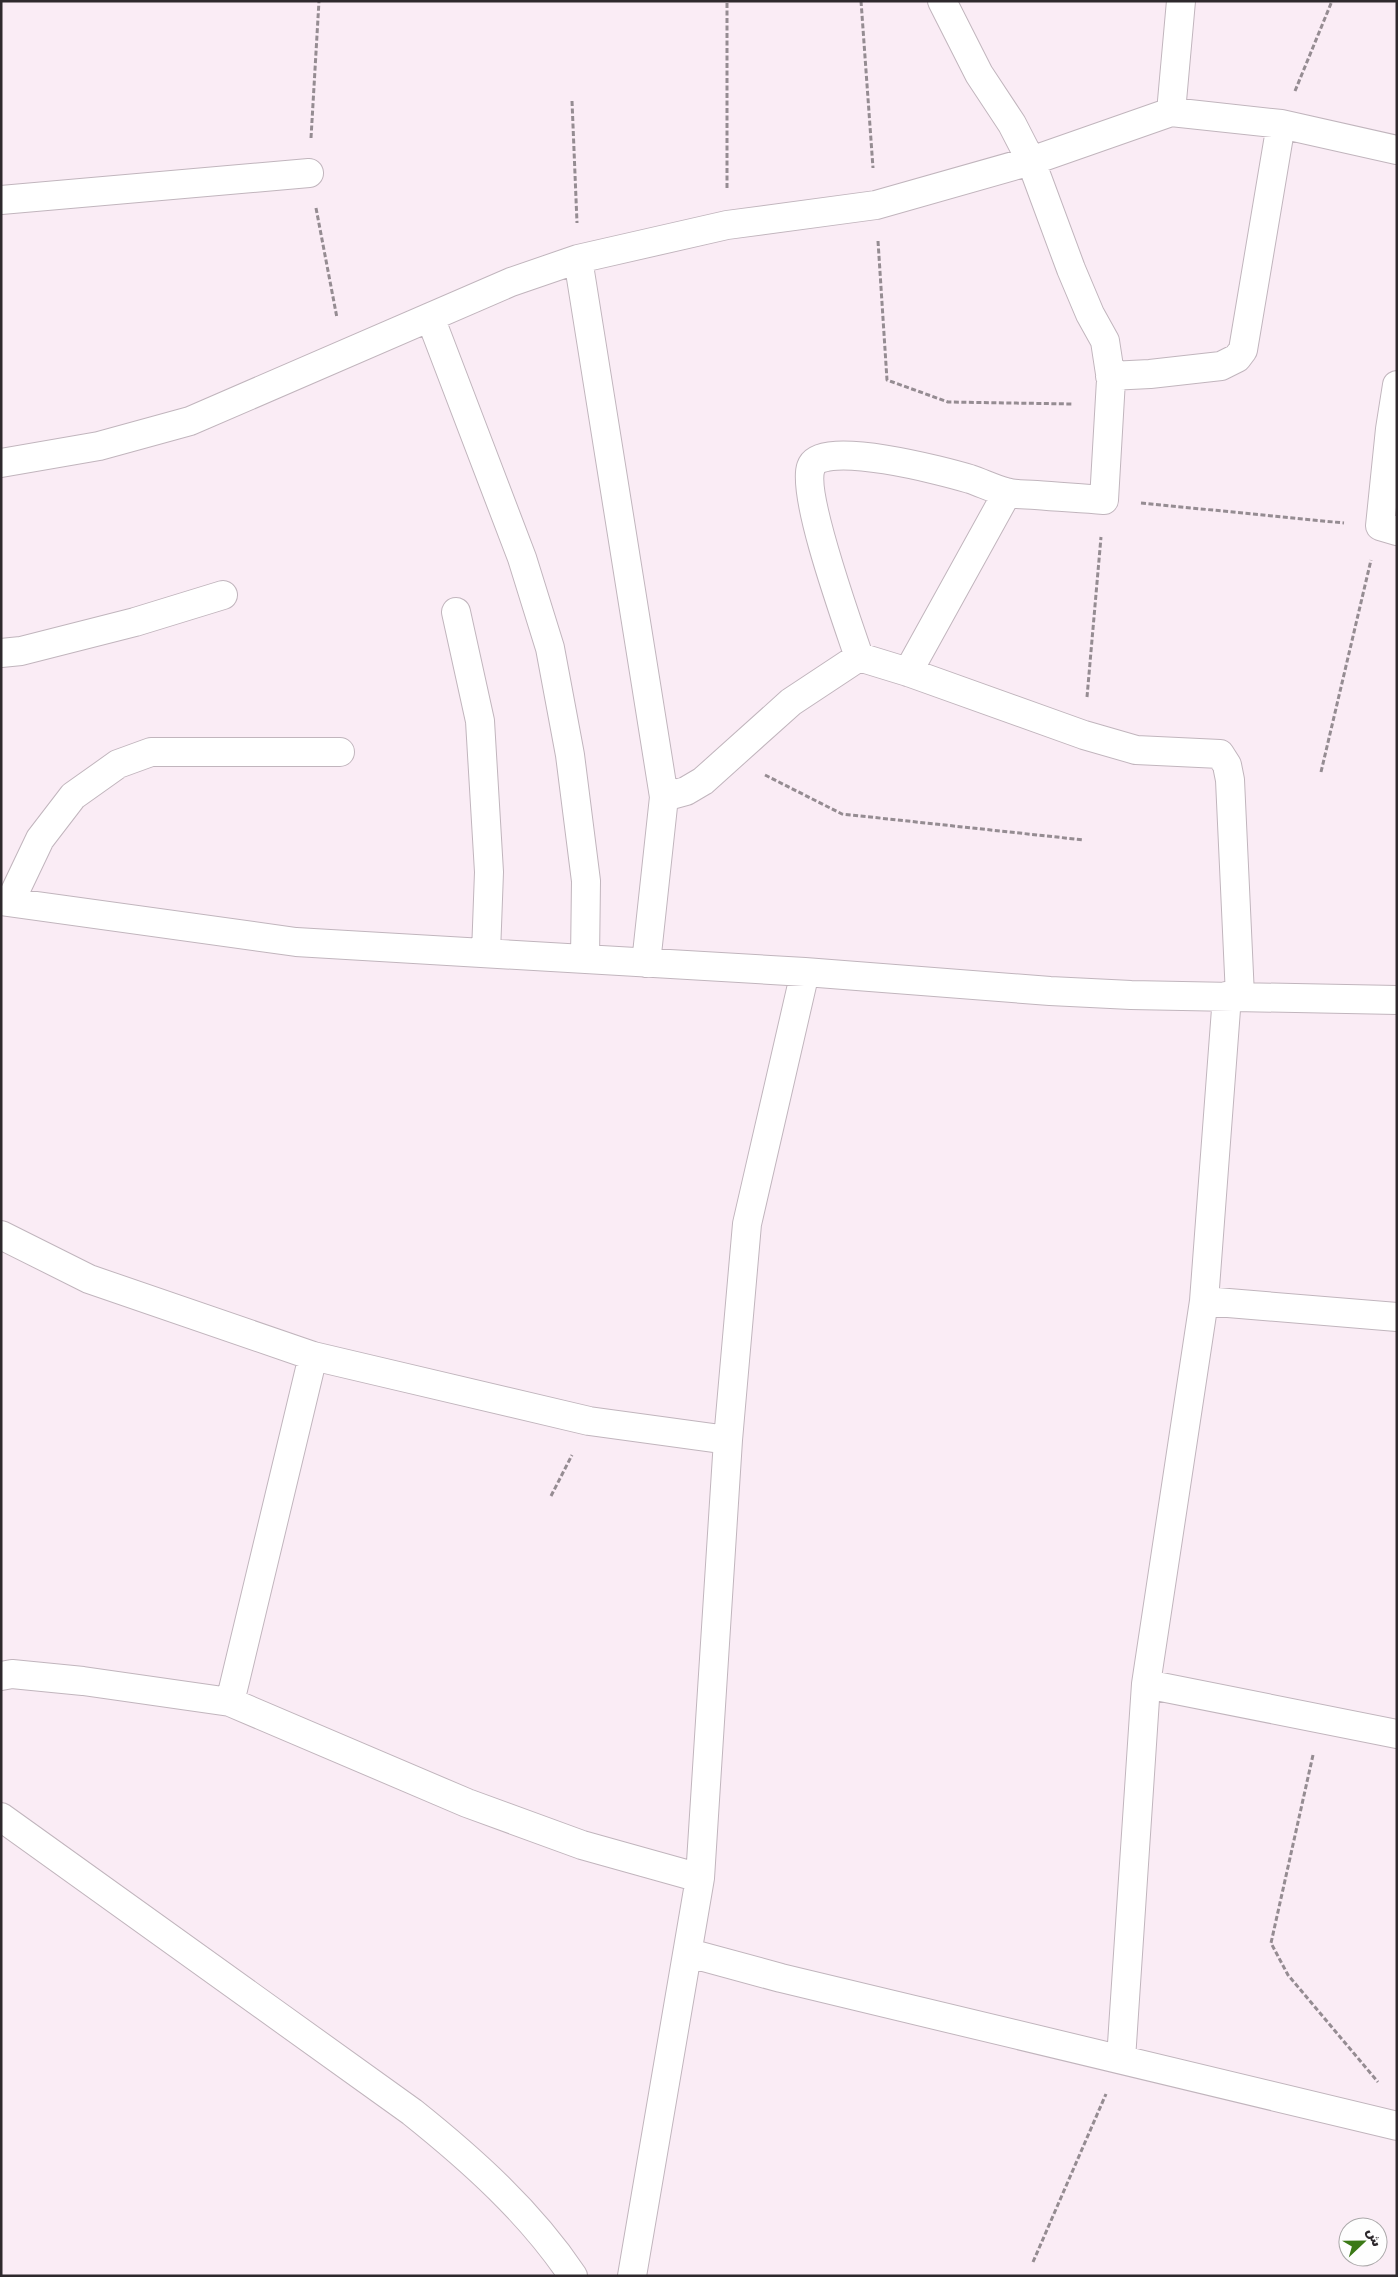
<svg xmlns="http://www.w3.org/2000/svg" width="1398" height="2277" viewBox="0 0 1398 2277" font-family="'DejaVu Sans','Noto Sans Arabic',sans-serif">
  <rect width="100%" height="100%" fill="#faecf5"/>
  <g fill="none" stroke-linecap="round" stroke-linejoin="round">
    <defs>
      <path id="street" d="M1171 112 1181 1
        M1 200 309 173
        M578 259 664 797 646 963
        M430 317 522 558 550 648 570 755 586 881 585 959
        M1110 376 1150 374 1221 366 1237 358 1243 350 1281 124
        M1397 385 1390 429 1380 526 1397 531
        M1 463 99 446 190 421 511 282 578 259 727 225 876 205 1031 161 1171 112 1281 124 1397 150
        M456 612 480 721 489 872 486 953
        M1 653 21 651 135 622 223 595
        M859 657C848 624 801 495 811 467 820 438 947 472 970 479 982 483 994 489 1006 492 1015 495 1026 494 1036 495 1059 497 1081 498 1104 500L1111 380 1105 341 1090 314 1071 269 1031 161 1012 124 979 74 942 1
        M908 672 1007 493
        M664 797 686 791 703 781 791 702 859 657 908 672 1084 735 1136 750 1220 754 1227 765 1230 780 1240 996
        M1 901 296 942 805 972 1050 991 1131 995 1397 1000
        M10 902 40 839 73 796 118 764 151 752H340
        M1 1235 89 1279 313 1356 589 1421 728 1440
        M1204 1301 1397 1317
        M1 1676 12 1674 83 1681 230 1702 467 1803 582 1845 700 1878
        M1146 1684 1397 1734
        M230 1702 313 1356
        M1 1817 412 2112C472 2160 530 2212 573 2276
        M689 1953 781 1978 1397 2126
        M1121 2059 1146 1684 1204 1301 1227 996
        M632 2276 700 1878 728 1440 747 1224 805 972"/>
    </defs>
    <use href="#street" stroke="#c1b5bd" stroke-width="30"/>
    <path stroke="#958c92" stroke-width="3" stroke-dasharray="5 2.5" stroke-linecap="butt" d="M861 1 873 168
      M1295 91 1332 1
      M572 101 577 223
      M311 138 319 1
      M727 188V1
      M316 208 337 318
      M878 241 887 380 948 402 1073 404
      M1141 503 1344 523
      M1087 697 1101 537
      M1321 772 1371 560
      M765 775 842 814 1084 840
      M551 1496 572 1455
      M1313 1755 1271 1943 1288 1975 1378 2082
      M1033 2262 1106 2094"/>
    <use href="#street" stroke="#fff" stroke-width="28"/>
  </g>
  <rect width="1398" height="2277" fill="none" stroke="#2e292d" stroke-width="5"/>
  <g transform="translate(1363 2242) rotate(68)"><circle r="24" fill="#fefefe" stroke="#aba9aa"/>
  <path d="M0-4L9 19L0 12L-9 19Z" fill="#3b7916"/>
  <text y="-8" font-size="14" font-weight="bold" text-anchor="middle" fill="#2e292d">ش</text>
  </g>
</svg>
